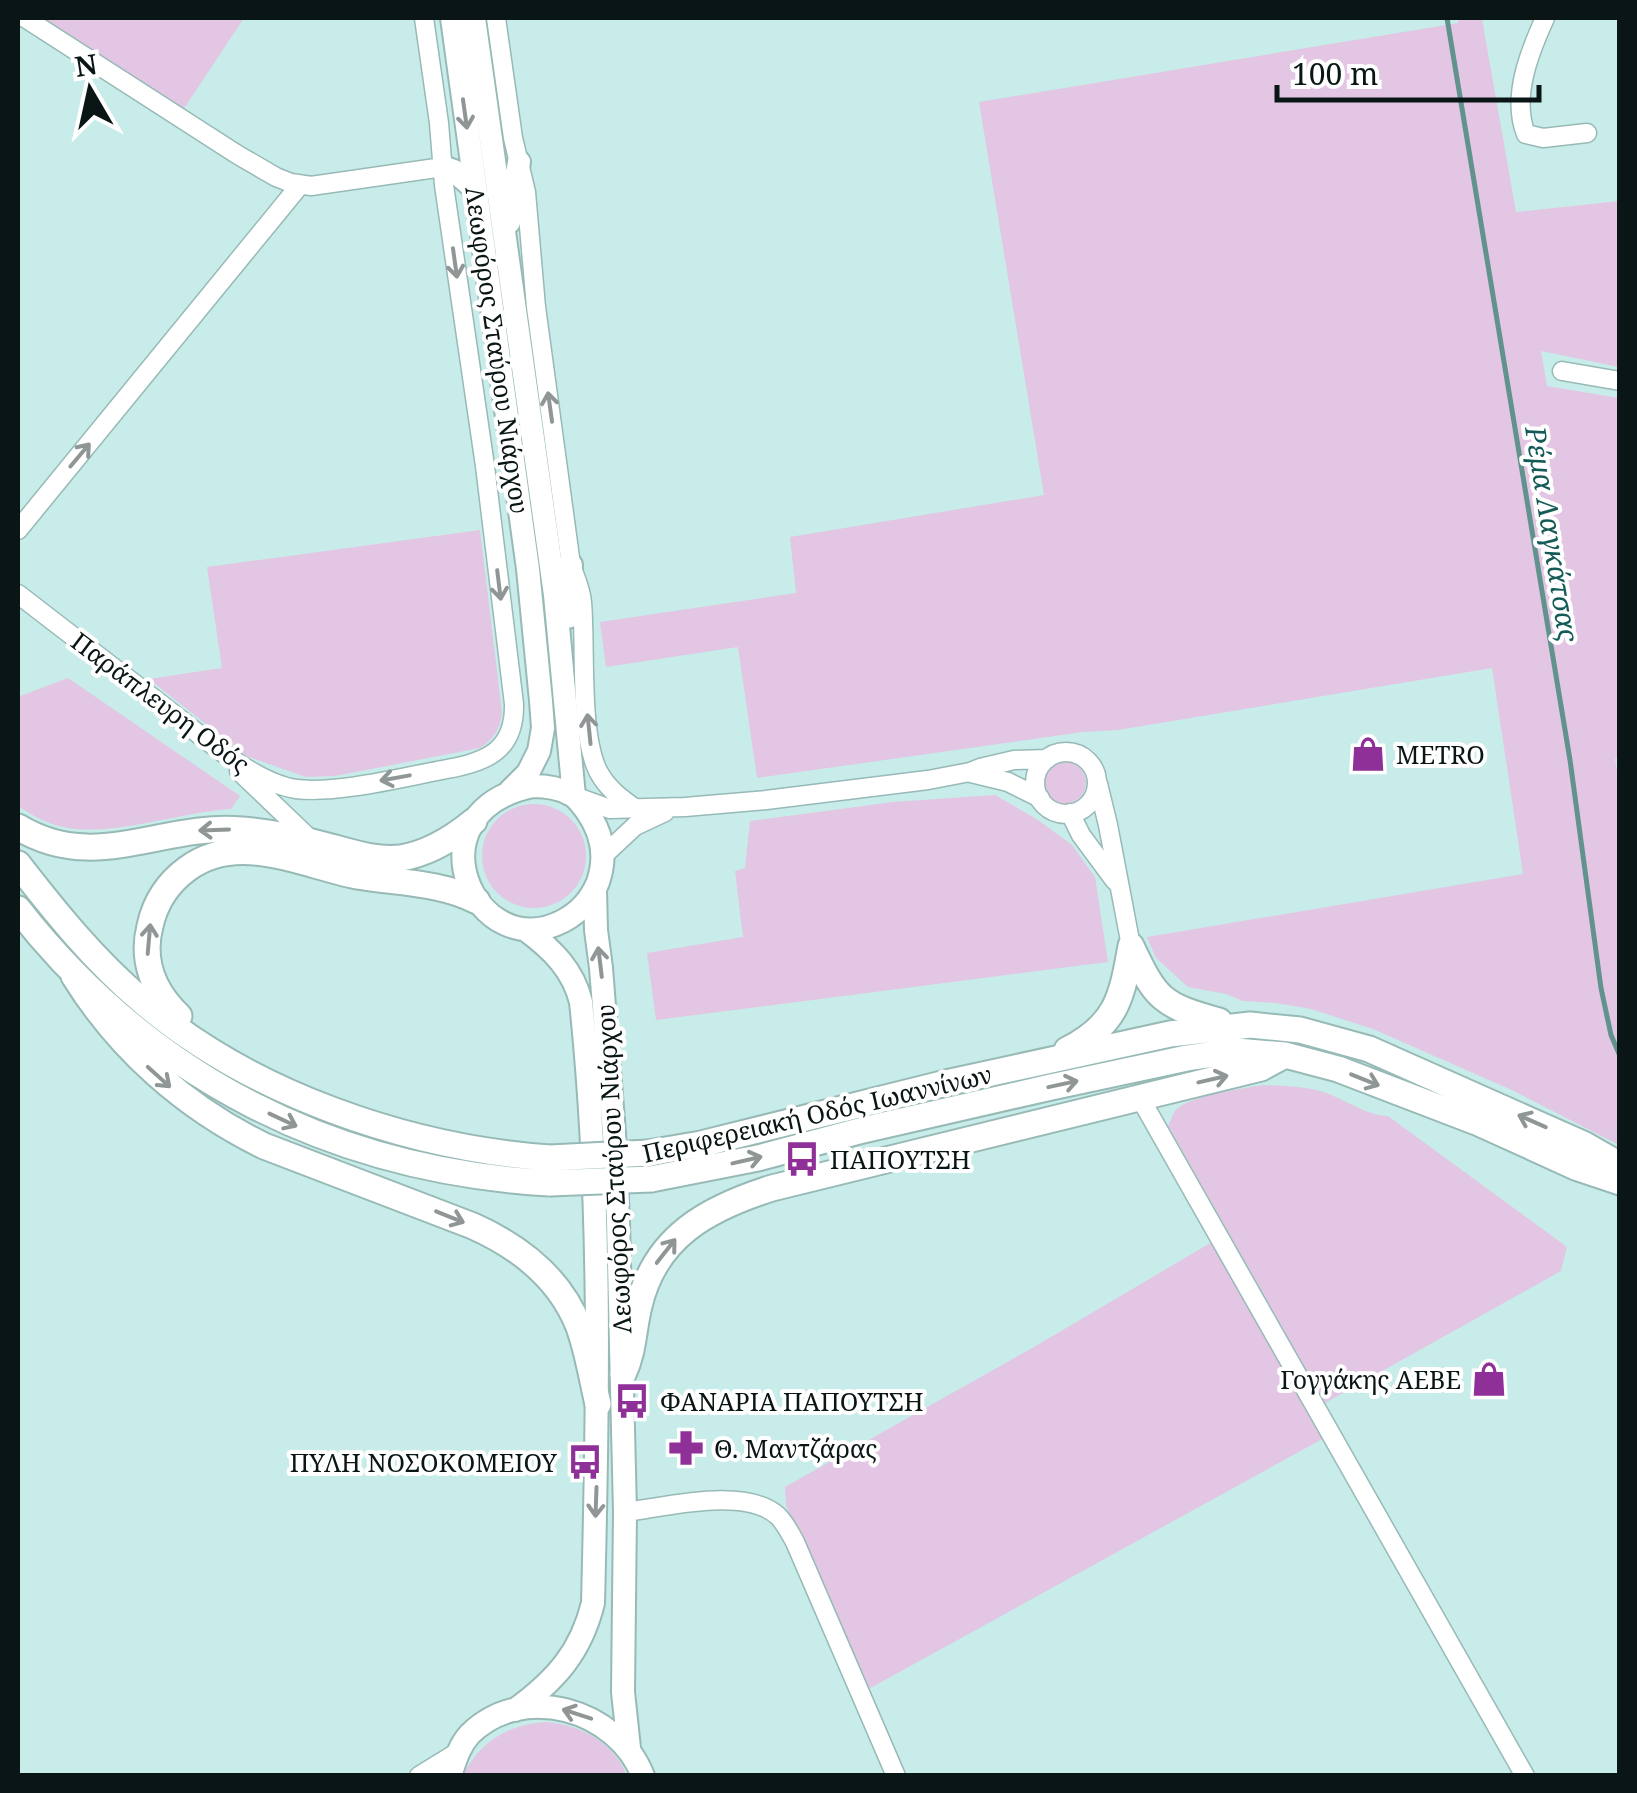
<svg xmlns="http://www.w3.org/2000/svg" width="1637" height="1793" viewBox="0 0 1637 1793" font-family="'Noto Serif',serif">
  <rect width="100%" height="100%" fill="#c8ece9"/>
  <path fill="#e2c6e4" d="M41 18H244L183 110Z
    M1458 18H1487L1482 19 1516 212 1619 201V367L1541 351 1547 386 1619 398 1620 756 1615 759 1620 789 1619 1145 1514 1091 1373 1029 1311 1009 1276 1003 1243 1001 1226 994 1188 987 1156 958 1147 937 1523 874 1492 668 1118 730 1083 732 757 778 738 647 606 667 600 622 796 593 790 537 1044 495 979 102 1458 23Z
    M480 530 502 713C500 729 494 739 480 748L335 776 306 777 246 756 149 679 222 668 207 567Z
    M68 678 240 796 231 809C180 812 117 836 68 828 49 825 33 816 18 806V697Z
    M1044 783a21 21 0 1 1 42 0a21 21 0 1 1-42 0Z
    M995 795 1038 820 1072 845 1095 877 1108 962 656 1020 647 953 743 937 735 871 745 868 750 821 893 802Z
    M482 856a52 52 0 1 1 104 0a52 52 0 1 1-104 0Z
    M1263 1085C1282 1086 1301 1086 1320 1091 1342 1097 1366 1116 1388 1116L1567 1247 1561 1271 1325 1403 1168 1126C1169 1124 1174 1112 1175 1111 1189 1095 1242 1089 1263 1085Z
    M1212 1242 1324 1438 865 1691 786 1505 785 1487 1034 1347Z
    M546 1722C582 1725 612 1742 627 1775H463C479 1742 509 1724 546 1722Z"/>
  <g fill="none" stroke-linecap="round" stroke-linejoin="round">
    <path stroke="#62928e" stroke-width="5" d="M1447 18 1570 760 1601 988 1611 1035 1620 1056"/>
    <defs>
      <path id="minor" d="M25 18 238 155 276 177 291 183 311 186 443 167
        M496 18 513 138 526 192 536 307 571 565C575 577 581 589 582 602 586 648 579 732 598 771 607 788 620 798 636 809
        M1545 18C1530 51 1511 97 1526 134L1543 138 1587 133
        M1562 371 1620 381
        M18 530 300 185
        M18 594C66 631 114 668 162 705 197 732 253 783 296 789 338 794 404 777 447 769 487 762 515 750 514 704L485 466 444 185 439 123 424 18
        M1035 783a31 31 0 1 1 62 0a31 31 0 1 1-62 0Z
        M239 771 310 839
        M971 773 1008 782 1040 798
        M1098 784 1108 825 1131 946
        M574 796 610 809 685 807 766 800 928 780 970 772 980 768 1014 760 1047 759
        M1070 813 1081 835 1115 881
        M604 855 635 826 665 812
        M1139 1096 1525 1776
        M625 1512C666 1507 745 1486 778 1516 785 1523 790 1533 795 1542L896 1776
        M419 1776 458 1752"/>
      <path id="major" d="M452 18 528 569 541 701 543 728 539 751 528 773 510 791
        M474 18 555 595 574 796
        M443 167 454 171 475 189
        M509 222 519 162
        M568 617 571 565
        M533 786C545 786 559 788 570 794 577 797 581 804 586 810 602 832 607 856 598 882 591 900 580 912 563 921 475 967 406 812 533 786Z
        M595 890 596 930 601 968 614 1133 618 1221 625 1512 623 1692 629 1748
        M515 1710C556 1680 581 1652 593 1603 598 1403 602 1202 581 1002 573 970 553 950 526 930
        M450 1776C455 1761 459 1746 470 1734 523 1682 617 1709 643 1776"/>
      <path id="highway" d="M18 827C95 874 161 823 242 830 269 832 297 838 324 845 348 851 374 861 400 858 428 854 452 839 474 821
        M18 864C56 913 94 960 141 1000 250 1094 409 1148 550 1158
        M18 909C151 1079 335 1171 550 1183
        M1131 946C1156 999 1161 1005 1219 1021
        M74 976C120 1050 186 1108 264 1146L473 1226C520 1247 560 1278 579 1327 588 1352 592 1379 598 1404
        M179 1016C154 992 141 961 150 926 155 903 168 883 187 869 238 831 302 865 357 876 398 883 440 882 477 901
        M1067 1050C1117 1025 1122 997 1131 946
        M648 1153 701 1144 946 1083 1170 1034 1250 1025 1300 1030 1369 1049 1585 1145 1620 1165
        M651 1179 758 1158 863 1130 1051 1087 1187 1058 1236 1051 1285 1055 1338 1069 1479 1123 1578 1168 1620 1182
        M623 1374C634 1351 633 1330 639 1306 655 1236 709 1208 772 1188L1261 1068 1285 1055"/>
    </defs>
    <use href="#minor" stroke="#97bab7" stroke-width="21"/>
    <use href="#major" stroke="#97bab7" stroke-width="26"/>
    <use href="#highway" stroke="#97bab7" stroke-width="29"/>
    <use href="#minor" stroke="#fff" stroke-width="18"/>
    <use href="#major" stroke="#fff" stroke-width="22"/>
    <use href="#highway" stroke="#fff" stroke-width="25"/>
    <defs>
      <path id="highway-bridge" d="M550 1158 648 1153
        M550 1183 651 1179"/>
    </defs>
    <use href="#highway-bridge" stroke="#97bab7" stroke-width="29" stroke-linecap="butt"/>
    <use href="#highway-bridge" stroke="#fff" stroke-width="25"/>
  </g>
  <defs><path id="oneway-shaft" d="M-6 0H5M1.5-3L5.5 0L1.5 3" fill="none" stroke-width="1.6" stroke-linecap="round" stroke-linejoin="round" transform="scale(2.5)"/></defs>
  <g stroke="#909696">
    <use href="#oneway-shaft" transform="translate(465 114) rotate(82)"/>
    <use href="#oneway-shaft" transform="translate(455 263) rotate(82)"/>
    <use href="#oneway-shaft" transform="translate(550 407) rotate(-98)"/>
    <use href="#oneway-shaft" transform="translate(80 455) rotate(-50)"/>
    <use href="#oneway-shaft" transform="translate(499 585) rotate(83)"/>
    <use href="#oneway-shaft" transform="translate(589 729) rotate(-96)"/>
    <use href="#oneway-shaft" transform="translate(395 778) rotate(170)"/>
    <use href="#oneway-shaft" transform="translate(214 830) rotate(178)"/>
    <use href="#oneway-shaft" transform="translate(149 939) rotate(-85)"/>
    <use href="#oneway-shaft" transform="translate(600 962) rotate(-97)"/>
    <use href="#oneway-shaft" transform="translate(159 1077) rotate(42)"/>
    <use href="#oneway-shaft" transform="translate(1213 1079) rotate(-13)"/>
    <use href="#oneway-shaft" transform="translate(1365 1080) rotate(22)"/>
    <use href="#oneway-shaft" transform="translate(1063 1084) rotate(-12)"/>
    <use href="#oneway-shaft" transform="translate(283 1120) rotate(25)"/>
    <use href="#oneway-shaft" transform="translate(1532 1121) rotate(-156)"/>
    <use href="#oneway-shaft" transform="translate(747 1160) rotate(-13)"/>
    <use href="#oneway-shaft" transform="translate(450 1217) rotate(22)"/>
    <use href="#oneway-shaft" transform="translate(666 1251) rotate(-52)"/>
    <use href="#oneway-shaft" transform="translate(596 1502) rotate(92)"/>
    <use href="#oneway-shaft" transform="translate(577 1714) rotate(-162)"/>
  </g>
  <defs>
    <symbol id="shop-bare" viewBox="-9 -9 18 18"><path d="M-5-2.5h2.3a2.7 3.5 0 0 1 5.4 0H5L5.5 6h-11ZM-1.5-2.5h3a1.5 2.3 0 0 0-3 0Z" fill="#8f3099" stroke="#fff" stroke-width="2.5" paint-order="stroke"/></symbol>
    <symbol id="bus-bare" viewBox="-9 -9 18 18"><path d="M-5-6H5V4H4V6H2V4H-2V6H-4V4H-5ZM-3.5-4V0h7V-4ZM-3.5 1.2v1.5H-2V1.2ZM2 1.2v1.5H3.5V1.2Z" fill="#8f3099" stroke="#fff" stroke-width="2.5" paint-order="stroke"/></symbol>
    <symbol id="pharmacy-bare" viewBox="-9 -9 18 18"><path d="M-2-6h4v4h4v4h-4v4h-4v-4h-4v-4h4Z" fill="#8f3099" stroke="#fff" stroke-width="2.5" paint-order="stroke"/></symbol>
  </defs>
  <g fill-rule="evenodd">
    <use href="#shop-bare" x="1343" y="729" width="50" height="50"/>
    <use href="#bus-bare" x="777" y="1134" width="50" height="50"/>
    <use href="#shop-bare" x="1464" y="1354" width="50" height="50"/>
    <use href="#bus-bare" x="607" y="1376" width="50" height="50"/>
    <use href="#pharmacy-bare" x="661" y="1423" width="50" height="50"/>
    <use href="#bus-bare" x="560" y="1437" width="50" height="50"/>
  </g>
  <g text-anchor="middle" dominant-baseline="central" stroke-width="8" stroke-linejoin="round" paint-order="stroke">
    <g font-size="25" fill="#091615" stroke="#fff">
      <text transform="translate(498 350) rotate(82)">Λεωφόρος Σταύρου Νιάρχου</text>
      <text transform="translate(161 702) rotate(37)">Παράπλευρη Οδός</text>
      <text transform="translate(817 1113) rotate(-13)">Περιφερειακή Οδός Ιωαννίνων</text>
      <text transform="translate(613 1169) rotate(-93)">Λεωφόρος Σταύρου Νιάρχου</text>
    </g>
    <g font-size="25" fill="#091615" stroke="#fff" text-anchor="start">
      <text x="1396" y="754">METRO</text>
      <text x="830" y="1159">ΠΑΠΟΥΤΣΗ</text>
      <text x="1461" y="1379" text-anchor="end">Γογγάκης ΑΕΒΕ</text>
      <text x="660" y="1401">ΦΑΝΑΡΙΑ ΠΑΠΟΥΤΣΗ</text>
      <text x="714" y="1448">Θ. Μαντζάρας</text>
      <text x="557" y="1462" text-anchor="end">ΠΥΛΗ ΝΟΣΟΚΟΜΕΙΟΥ</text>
    </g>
    <g font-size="28" font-style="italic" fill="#145a56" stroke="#fff">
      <text transform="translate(1553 534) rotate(81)">Ρέμα Λαγκάτσας</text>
    </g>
  </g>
  <rect width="1637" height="1793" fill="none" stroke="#091615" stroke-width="40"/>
  <g transform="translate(90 90) rotate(351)" stroke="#ffffff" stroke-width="8" paint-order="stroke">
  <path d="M0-8L18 38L0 25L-18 38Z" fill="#091615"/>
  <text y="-15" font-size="28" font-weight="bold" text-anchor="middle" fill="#091615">N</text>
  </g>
  <path d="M1277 85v15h262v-15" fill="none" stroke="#091615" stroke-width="5"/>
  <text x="1292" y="85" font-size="30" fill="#091615" stroke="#ffffff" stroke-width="8" paint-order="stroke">100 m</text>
</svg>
